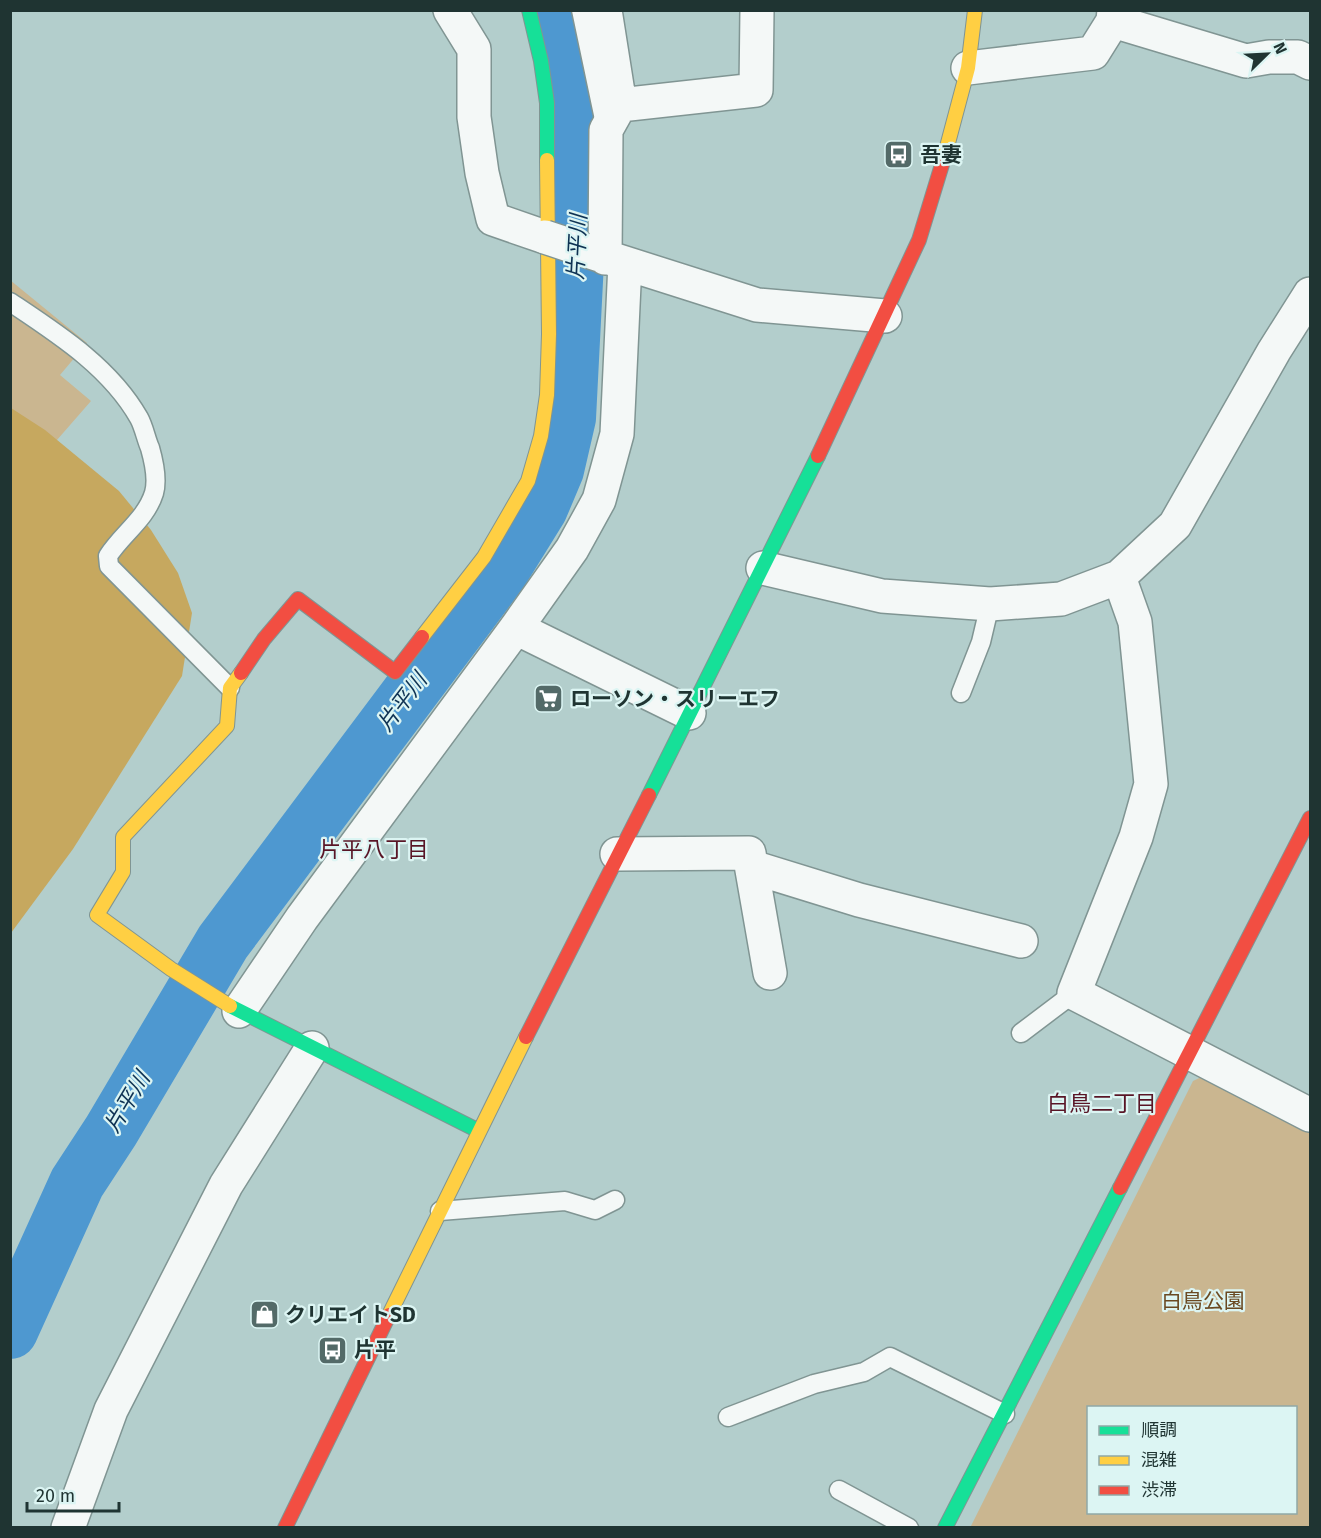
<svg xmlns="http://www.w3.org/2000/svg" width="1321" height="1538" viewBox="0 0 1321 1538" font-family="'Fira Sans','Noto Sans JP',sans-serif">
  <rect width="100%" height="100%" fill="#b3cecc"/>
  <path fill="#cab690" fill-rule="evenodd" d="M10 280 87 343 60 375 91 401 50 448 11 428Z
    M1212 1072 1310 1124V1527L970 1528 1193 1081ZM1088 1408H1296V1512H1088Z"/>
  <path fill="#c6a85f" d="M11 408 45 430 119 491 151 530 178 573 192 613 182 676 73 849 11 933Z"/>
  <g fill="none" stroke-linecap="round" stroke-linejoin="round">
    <path stroke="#4e98d0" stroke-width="56" d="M10 1331 77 1183 111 1131 223 942 501 571 540 508 556 470 568 418 580 183 571 91 564 54 553 10"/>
    <defs>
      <path id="lane" d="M581 10 606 129
        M10 302C58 334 110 367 139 418 144 427 146 439 150 448 154 462 158 479 154 493 146 519 122 534 108 556L109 566 230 688
        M961 693 981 642 990 604
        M1021 1033 1074 993
        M440 1211 565 1201 595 1210 615 1200
        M728 1417 814 1384 864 1372 890 1357 1005 1414
        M839 1490 909 1528"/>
      <path id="street" d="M450 10 474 49V117L482 173 493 219 545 237
        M605 10 620 105 756 90 757 10
        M1113 21 1246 61 1269 57H1298L1310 63
        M968 68 1093 53 1113 21 1114 10
        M584 250 757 305 885 316
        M605 258 606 130 620 105
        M763 568 882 596 990 604 1061 599 1119 577 1175 525 1274 351 1310 294
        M1119 577 1135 622 1151 784 1136 837 1074 993 1310 1115
        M516 628 689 713
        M617 854 749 853 770 973
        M752 867 859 900 1021 941
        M239 1011 302 918 516 628 572 549 599 500 617 434 625 263
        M68 1528 111 1410 226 1185 312 1048"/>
      <path id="fast" d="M529 10 541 61 547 103V160
        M649 795 818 456
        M230 1006 479 1131
        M945 1528 1120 1188"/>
      <path id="slow" d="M944 158 968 68 975 10
        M422 637 484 557 528 481 541 436 547 395 549 334 547 160
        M230 1006 171 969 97 915 123 872V837L227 726 230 688 241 673
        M389 1315 526 1037"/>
      <path id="jam" d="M818 456 919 240 944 158
        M241 673 264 639 298 599 395 672 422 637
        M526 1037 649 795
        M1120 1188 1310 818
        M285 1528 389 1315"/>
    </defs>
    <use href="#lane" stroke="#809593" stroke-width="21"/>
    <use href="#street" stroke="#809593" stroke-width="36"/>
    <use href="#fast" stroke="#809593" stroke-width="16"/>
    <use href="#slow" stroke="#809593" stroke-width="16"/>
    <use href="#jam" stroke="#809593" stroke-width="16"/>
    <use href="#lane" stroke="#f4f8f7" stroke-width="18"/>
    <use href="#street" stroke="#f4f8f7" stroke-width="33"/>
    <use href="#fast" stroke="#16e098" stroke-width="14"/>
    <use href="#slow" stroke="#ffcf43" stroke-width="14"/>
    <use href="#jam" stroke="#f24e42" stroke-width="14"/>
    <defs>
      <path id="street-bridge" d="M545 237 584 250"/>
    </defs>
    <use href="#street-bridge" stroke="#809593" stroke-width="36" stroke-linecap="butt"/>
    <use href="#street-bridge" stroke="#f4f8f7" stroke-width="33"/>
  </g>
  <defs>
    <symbol id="bus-square" viewBox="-11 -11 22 22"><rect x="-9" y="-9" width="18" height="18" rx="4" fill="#536a68" stroke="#dcf5f3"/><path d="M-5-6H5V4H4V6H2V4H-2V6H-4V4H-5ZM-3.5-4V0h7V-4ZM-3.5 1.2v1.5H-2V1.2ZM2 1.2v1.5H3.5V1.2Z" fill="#fff"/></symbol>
    <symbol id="supermarket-square" viewBox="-11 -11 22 22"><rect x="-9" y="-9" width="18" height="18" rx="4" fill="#536a68" stroke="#dcf5f3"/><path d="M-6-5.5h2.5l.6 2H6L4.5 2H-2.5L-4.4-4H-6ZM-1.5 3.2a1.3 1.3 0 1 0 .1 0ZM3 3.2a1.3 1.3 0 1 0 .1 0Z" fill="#fff"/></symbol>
    <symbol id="shop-square" viewBox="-11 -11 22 22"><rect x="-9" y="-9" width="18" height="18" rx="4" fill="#536a68" stroke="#dcf5f3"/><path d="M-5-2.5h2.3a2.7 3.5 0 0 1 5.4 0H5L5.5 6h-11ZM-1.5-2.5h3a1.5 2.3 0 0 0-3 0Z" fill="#fff"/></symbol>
  </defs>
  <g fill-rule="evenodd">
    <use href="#bus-square" x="882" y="138" width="33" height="33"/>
    <use href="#supermarket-square" x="532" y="682" width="33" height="33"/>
    <use href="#shop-square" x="248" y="1298" width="33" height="33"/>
    <use href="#bus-square" x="316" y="1334" width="33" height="33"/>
  </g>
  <g text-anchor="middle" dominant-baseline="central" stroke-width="4.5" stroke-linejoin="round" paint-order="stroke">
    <g font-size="21" font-weight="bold" fill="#1f3432" stroke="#dcf5f3" text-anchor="start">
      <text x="920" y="155">吾妻</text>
      <text x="570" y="699">ローソン・スリーエフ</text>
      <text x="285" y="1315">クリエイトSD</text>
      <text x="354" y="1350">片平</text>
    </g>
    <g font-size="21" fill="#6a4921" stroke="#dcf5f3">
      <text x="1203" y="1301">白鳥公園</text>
    </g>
    <g font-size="22" font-style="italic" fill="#0e3253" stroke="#dcf5f3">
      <text transform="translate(577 247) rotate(-87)">片平川</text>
      <text transform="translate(402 702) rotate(-53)">片平川</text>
      <text transform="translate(127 1102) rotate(-59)">片平川</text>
    </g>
    <g font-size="22" fill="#591526" stroke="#dcf5f3">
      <text x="374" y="849">片平八丁目</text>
      <text x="1102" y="1103">白鳥二丁目</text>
    </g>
  </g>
  <rect width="1321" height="1538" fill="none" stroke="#1f3432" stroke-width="24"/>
  <rect x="1087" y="1406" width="210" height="108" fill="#dcf5f3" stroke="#90a8a6" stroke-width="1.5"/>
  <rect x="1099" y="1426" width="30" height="9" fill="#16e098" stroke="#90a8a6" stroke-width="1.5"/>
  <text x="1141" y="1436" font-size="18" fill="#1f3432">順調</text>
  <rect x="1099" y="1456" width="30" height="9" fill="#ffcf43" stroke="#90a8a6" stroke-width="1.5"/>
  <text x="1141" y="1466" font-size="18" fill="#1f3432">混雑</text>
  <rect x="1099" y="1486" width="30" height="9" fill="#f24e42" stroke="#90a8a6" stroke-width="1.5"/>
  <text x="1141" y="1496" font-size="18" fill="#1f3432">渋滞</text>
  <g transform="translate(1267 54) rotate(66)" stroke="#dcf5f3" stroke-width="4.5" paint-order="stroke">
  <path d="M0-4.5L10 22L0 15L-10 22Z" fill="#1f3432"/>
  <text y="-9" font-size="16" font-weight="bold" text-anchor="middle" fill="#1f3432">N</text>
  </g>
  <path d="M27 1502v9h92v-9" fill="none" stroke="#1f3432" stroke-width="3"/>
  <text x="36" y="1502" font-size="18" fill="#1f3432" stroke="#dcf5f3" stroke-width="4.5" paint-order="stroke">20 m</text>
</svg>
